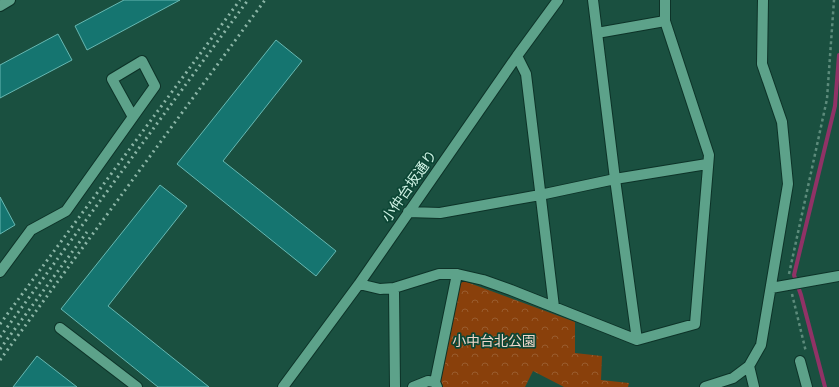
<svg xmlns="http://www.w3.org/2000/svg" width="839" height="387" viewBox="0 0 839 387" font-family="'IBM Plex Sans','Noto Sans JP',sans-serif">
  <defs>
    <pattern id="forest-crowns" width="20" height="18" patternUnits="userSpaceOnUse"><rect width="20" height="18" fill="#89400b"/><path d="M2 6a3 3 0 1 1 6 0M12 15a3 3 0 1 1 6 0" fill="none" stroke="#995c2e"/></pattern>
  </defs>
  <rect width="100%" height="100%" fill="#1a5040"/>
  <path fill="url(#forest-crowns)" d="M464 281 575 322V353L602 356 601 380 629 383 628 387H564L533 371 525 387H440L439 383 457 286Z"/>
  <g fill="none" stroke-linecap="round" stroke-linejoin="round">
    <path stroke="#903266" stroke-width="4" d="M825 387 801 295 794 275 835 106 839 55"/>
  </g>
  <path fill="#157570" stroke="#67b8b2" d="M124 0H180L87 50 75 26Z
    M58 34 72 60 0 98V65Z
    M276 40 302 61 223 161 336 251 316 276 177 164Z
    M160 185 187 206 108 306 209 387H158L61 309Z
    M0 197 15 225 0 234Z
    M37 356 77 387H13Z"/>
  <g fill="none" stroke-linecap="round" stroke-linejoin="round">
    <defs>
      <path id="minor" d="M593 0 615 179 637 340
        M0 6 10 0
        M597 33 665 21
        M517 56 526 74 554 307
        M408 212 440 213 540 195 615 179 707 164
        M0 272 31 230 66 211 155 86 142 61 112 79 133 117
        M359 284 380 289 394 288 439 274H457L483 280 511 290 637 340 695 324 709 155 665 21V0
        M394 288 395 387
        M771 288 839 276
        M60 328 137 387
        M800 361 807 387
        M749 366 754 387
        M435 382 457 274
        M283 387 359 284 517 56 558 0
        M413 387 428 381 435 382 437 387
        M705 387 733 378 749 366 761 345 788 184 782 122 762 64 763 0"/>
    </defs>
    <use href="#minor" stroke="#0d3328" stroke-width="12"/>
    <path stroke="#5c8b7b" stroke-width="2.5" stroke-dasharray="3 3" stroke-linecap="butt" d="M789 274 827 99 834 0
      M792 294 806 352"/>
    <use href="#minor" stroke="#5da28a" stroke-width="10"/>
    <path stroke="#8cb6a7" stroke-width="3" stroke-dasharray="2 4" stroke-linecap="butt" d="M0 324 240 0
      M0 337 248 0
      M0 349 87 232
      M0 360 265 0"/>
  </g>
  <g text-anchor="middle" dominant-baseline="central" stroke-width="3.5" stroke-linejoin="round" paint-order="stroke">
    <g font-size="14" fill="#d0f3e5" stroke="#0c4635">
      <text transform="translate(409 186) rotate(-55)">小仲台坂通り</text>
    </g>
    <g font-size="14" fill="#f0d7ca" stroke="#0c4635">
      <text x="494" y="341">小中台北公園</text>
    </g>
  </g>
</svg>
